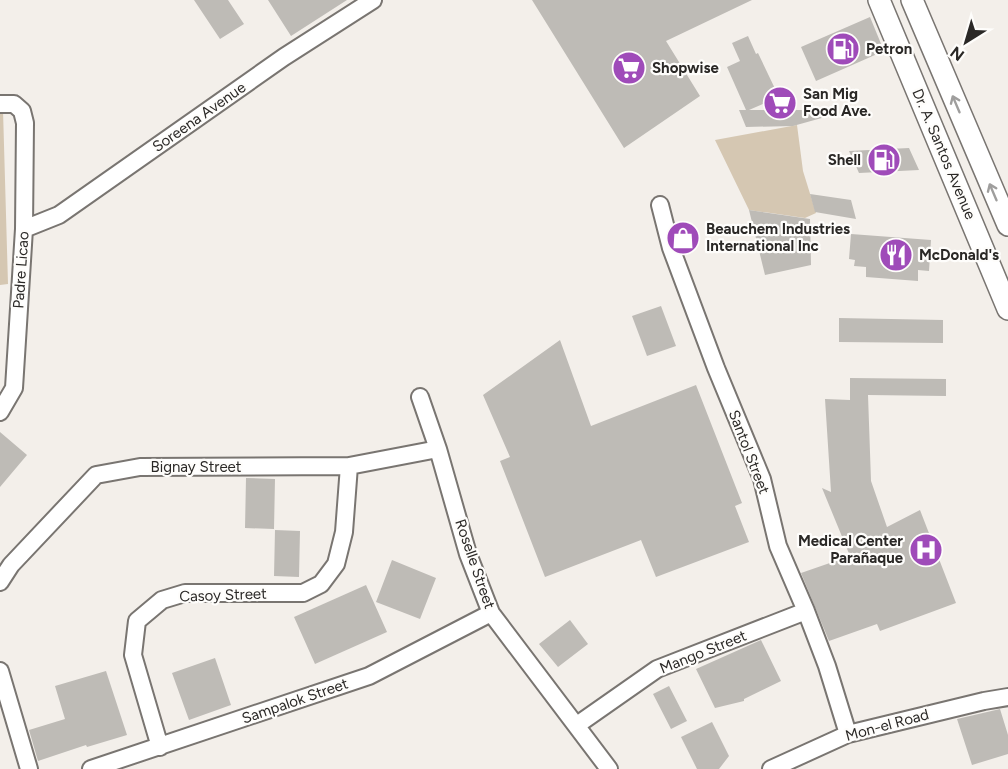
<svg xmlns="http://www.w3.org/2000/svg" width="1008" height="769" viewBox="0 0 1008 769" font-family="Figtree,sans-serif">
  <rect width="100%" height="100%" fill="#f3efea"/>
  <path fill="#d5c7b2" d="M0 110H3L8 284 0 285Z
    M797 125 803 171 816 213 805 218 749 210 715 140Z"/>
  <path fill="#bebbb6" d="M194 0H228L244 24 220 39Z
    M268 0H347L291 36Z
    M532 0H752L666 41 700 96 624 148Z
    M870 17 884 51 816 81 801 47Z
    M748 36 756 54 758 53 779 97 749 110H835L836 114 793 126 746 127 739 110H746L727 67 740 61 732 43Z
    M909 148 919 170 859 173 849 151Z
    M810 194 851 200 856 219 815 212Z
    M749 210 810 219 811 265 765 275Z
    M851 234 931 240 929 271 918 270V281L866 277V267L854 266 855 260 849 259Z
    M661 306 676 346 647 356 632 316Z
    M839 318 943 320V343L839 342Z
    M560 340 591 426 696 385 742 503 735 506 749 542 656 577 641 540 545 577 500 461 510 457 483 395Z
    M850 378 946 379V396L868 395 871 481 887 527 920 510 956 603 880 631 877 624 829 641 801 573 850 556 822 488 831 492 825 399 850 400Z
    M0 432 27 455 0 487Z
    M246 478 275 479 274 529 245 528Z
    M275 530 300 531 299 577 274 576Z
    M392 560 436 578 420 619 376 602Z
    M366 585 387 632 315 664 294 617Z
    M570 620 588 644 558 667 539 644Z
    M761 640 781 681 744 699V701L715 708 696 669Z
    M215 658 231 705 189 720 172 673Z
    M106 671 127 735 87 747 86 745 38 761 29 730 65 719 55 686Z
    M669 686 687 721 671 729 653 694Z
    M1000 709 1008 735V754L972 765 957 719Z
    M712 722 729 756 719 769H697L681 737Z"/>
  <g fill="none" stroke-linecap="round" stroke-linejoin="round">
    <defs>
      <path id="minor" d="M0 104H14L22 111 25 123 24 229 14 388 0 412
        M660 205 671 248 716 368 762 479 778 546 806 611 827 666 848 734
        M24 229 59 215 284 57 373 0
        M420 397 438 449 468 554 491 613 609 769
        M0 582 11 565 96 475 140 467 349 466 438 449
        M0 671 29 769
        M577 725 657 669 806 611
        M160 747 133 655 137 621 162 600 185 593H303L321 584 336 564 344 532 349 466
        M91 769 369 676 491 613
        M771 769 848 734 984 701 1008 697"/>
      <path id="major" d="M879 0 1008 309
        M912 0 1008 225"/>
    </defs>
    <use href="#minor" stroke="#797571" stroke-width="20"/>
    <use href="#major" stroke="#797571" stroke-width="24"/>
    <use href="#minor" stroke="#fff" stroke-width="16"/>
    <use href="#major" stroke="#fff" stroke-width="21"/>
  </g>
  <defs><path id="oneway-shaft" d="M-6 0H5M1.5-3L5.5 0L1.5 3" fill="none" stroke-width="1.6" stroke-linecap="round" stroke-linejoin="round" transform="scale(1.5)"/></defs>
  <g stroke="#9f9e9d">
    <use href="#oneway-shaft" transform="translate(956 104) rotate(-113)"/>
    <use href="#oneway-shaft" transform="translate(993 192) rotate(-113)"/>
  </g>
  <defs>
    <symbol id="fuel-disc" viewBox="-11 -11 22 22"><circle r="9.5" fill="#9f4bb9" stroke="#fefdfb"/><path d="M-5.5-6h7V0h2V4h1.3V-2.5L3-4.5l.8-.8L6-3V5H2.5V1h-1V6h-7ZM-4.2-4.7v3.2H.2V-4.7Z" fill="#fff"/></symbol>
    <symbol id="supermarket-disc" viewBox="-11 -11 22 22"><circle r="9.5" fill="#9f4bb9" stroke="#fefdfb"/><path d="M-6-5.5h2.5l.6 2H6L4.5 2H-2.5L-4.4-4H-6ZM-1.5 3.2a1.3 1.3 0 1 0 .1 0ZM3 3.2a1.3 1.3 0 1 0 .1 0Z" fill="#fff"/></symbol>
    <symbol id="shop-disc" viewBox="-11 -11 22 22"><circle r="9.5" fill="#9f4bb9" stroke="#fefdfb"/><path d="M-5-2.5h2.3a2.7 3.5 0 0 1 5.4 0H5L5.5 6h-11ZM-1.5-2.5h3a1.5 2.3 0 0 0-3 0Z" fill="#fff"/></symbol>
    <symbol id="restaurant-disc" viewBox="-11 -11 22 22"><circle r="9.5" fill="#9f4bb9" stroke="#fefdfb"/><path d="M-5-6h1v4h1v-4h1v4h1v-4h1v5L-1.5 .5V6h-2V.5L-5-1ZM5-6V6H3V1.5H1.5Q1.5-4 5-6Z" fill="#fff"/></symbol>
    <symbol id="hospital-disc" viewBox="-11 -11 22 22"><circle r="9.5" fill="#9f4bb9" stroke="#fefdfb"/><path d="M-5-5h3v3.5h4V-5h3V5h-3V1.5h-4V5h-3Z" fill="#fff"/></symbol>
  </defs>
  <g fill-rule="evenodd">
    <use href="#fuel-disc" x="824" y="30" width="38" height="38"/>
    <use href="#supermarket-disc" x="610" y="49" width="38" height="38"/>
    <use href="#supermarket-disc" x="761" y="84" width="38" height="38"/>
    <use href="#fuel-disc" x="865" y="141" width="38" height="38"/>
    <use href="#shop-disc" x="664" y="219" width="38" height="38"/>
    <use href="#restaurant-disc" x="877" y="236" width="38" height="38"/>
    <use href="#hospital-disc" x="907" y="531" width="38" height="38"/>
  </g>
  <g text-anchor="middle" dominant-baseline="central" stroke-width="4.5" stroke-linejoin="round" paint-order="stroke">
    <g font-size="15" font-weight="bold" fill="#2a2826" stroke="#fefdfb" text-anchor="start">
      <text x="866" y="49">Petron</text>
      <text x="652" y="68">Shopwise</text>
      <text x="803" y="94">San Mig<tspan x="803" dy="17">Food Ave.</tspan></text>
      <text x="861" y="160" text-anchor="end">Shell</text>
      <text x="706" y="229">Beauchem Industries<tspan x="706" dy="17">International Inc</tspan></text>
      <text x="919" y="255">McDonald's</text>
      <text x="903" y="541" text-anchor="end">Medical Center<tspan x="903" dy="17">Parañaque</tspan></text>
    </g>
    <g font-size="15" fill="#2a2826" stroke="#fefdfb">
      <text transform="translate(199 117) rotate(-35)">Soreena Avenue</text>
      <text transform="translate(944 154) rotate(67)">Dr. A. Santos Avenue</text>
      <text transform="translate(21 270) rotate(-86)">Padre Licao</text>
      <text transform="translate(749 452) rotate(69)">Santol Street</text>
      <text x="196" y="467">Bignay Street</text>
      <text transform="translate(475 564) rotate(71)">Roselle Street</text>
      <text transform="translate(223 595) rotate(-2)">Casoy Street</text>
      <text transform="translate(703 652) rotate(-22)">Mango Street</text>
      <text transform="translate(295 701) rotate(-19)">Sampalok Street</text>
      <text transform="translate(887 725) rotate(-15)">Mon-el Road</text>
    </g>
  </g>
  <g transform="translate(966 42) rotate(217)" stroke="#fefdfb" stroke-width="4.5" paint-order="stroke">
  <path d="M0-4.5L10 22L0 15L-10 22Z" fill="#2a2826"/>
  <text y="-9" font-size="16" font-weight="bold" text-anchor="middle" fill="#2a2826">N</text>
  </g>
</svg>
